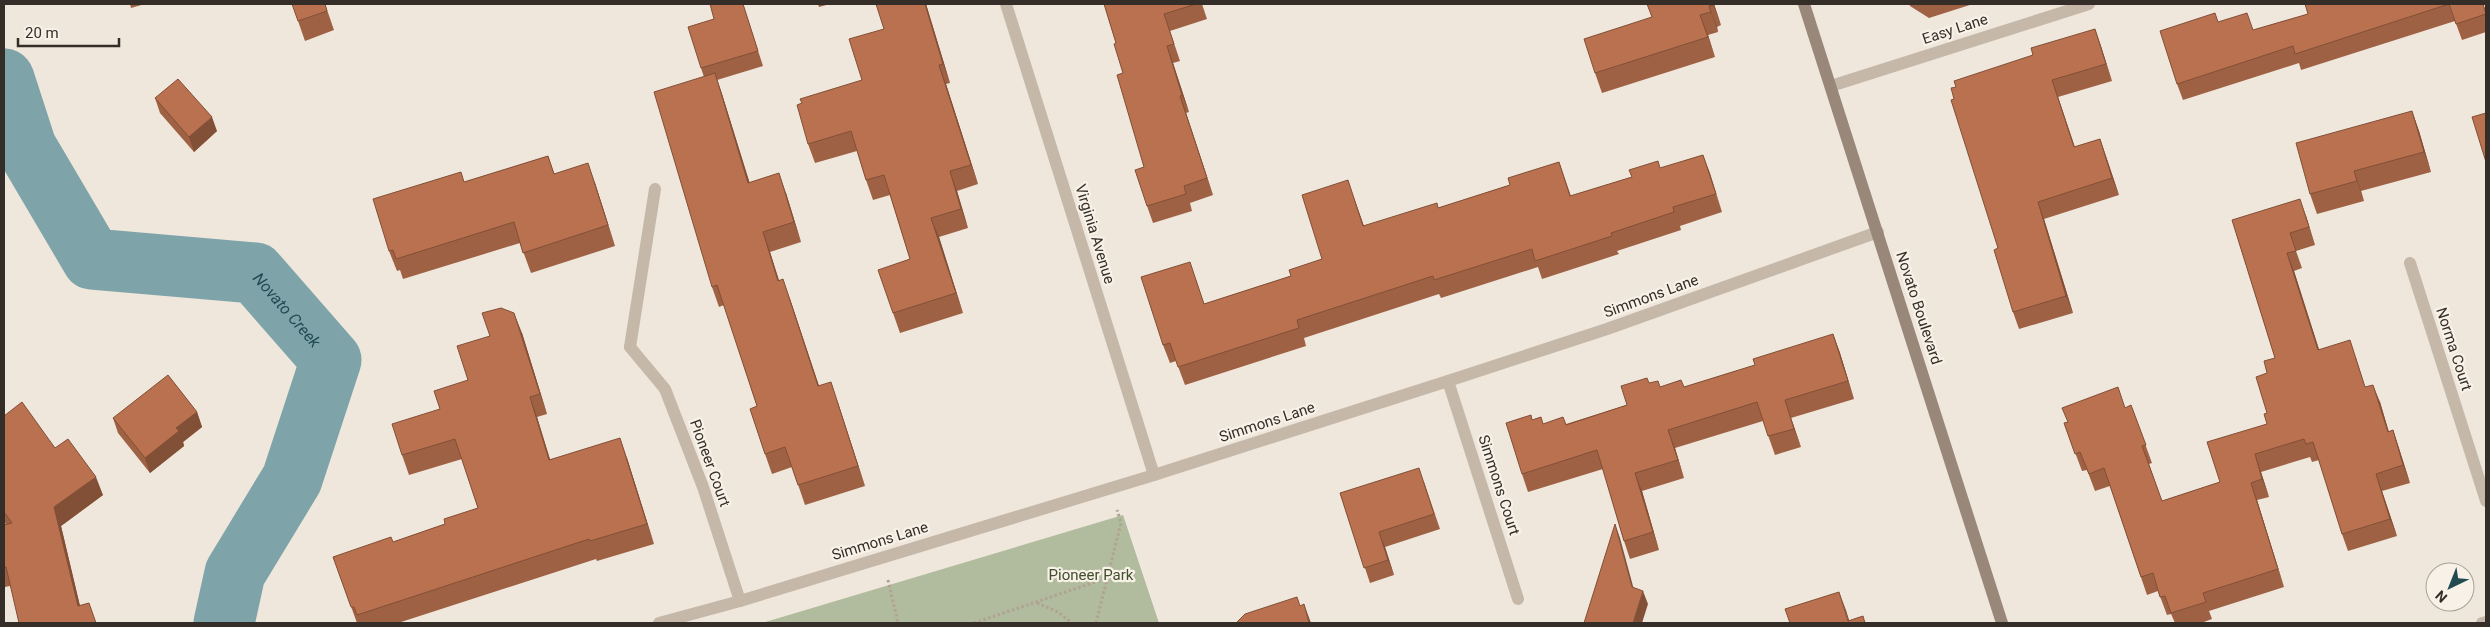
<svg xmlns="http://www.w3.org/2000/svg" width="2490" height="627" viewBox="0 0 2490 627" font-family="Roboto,sans-serif">
  <rect width="100%" height="100%" fill="#efe7dc"/>
  <path fill="#b0bc9d" d="M1123 515 1159 623H762Z"/>
  <g fill="none" stroke-linecap="round" stroke-linejoin="round">
    <path stroke="#7ea4a9" stroke-width="61" id="s1" d="M4 79 26 147 92 259 255 273 331 360 292 479 235 573 224 623"/>
    <path stroke="#b1a293" stroke-width="3" stroke-dasharray="2.5 2.5" stroke-linecap="butt" d="M888 580 898 623
      M1037 603 1058 612 1072 623
      M974 623 1107 578
      M1096 623 1121 523 1117 510"/>
    <path stroke="#c6b8a9" stroke-width="12" d="M630 347 655 189"/>
    <path stroke="#c6b8a9" stroke-width="12" d="M1006 4 1154 475
      M1831 86 2089 4
      M2410 263 2486 501
      M630 347 665 389 703 487 740 601
      M1448 381 1518 599
      M2482 623 2486 622"/>
    <path stroke="#c6b8a9" stroke-width="12" d="M659 623 740 601 1154 475 1448 381 1607 329 1878 232"/>
    <path stroke="#99887a" stroke-width="12" d="M1804 4 2002 623"/>
  </g>
  <path fill="#9f6144" d="M130 4H145L131 8Z
    M325 4 334 30 305 41 298 21Z
    M743 4 763 66 717 80 722 94 749 182 786 193 801 242 770 252 779 280 790 299 819 386 838 403 865 486 805 505 792 467 772 474 765 454 757 406 724 305 719 307 712 287 704 77 701 68 714 19Z
    M818 4H830L819 7Z
    M926 4 950 83 946 84 978 184 957 191 968 228 939 237 963 313 900 333 893 313 910 259 890 195 873 200 866 180 857 151 815 163 808 144 862 80 884 29Z
    M1104 4H1202L1207 19 1170 31 1180 61 1173 63 1189 112 1186 113 1213 195 1190 203 1192 211 1153 223 1147 206 1144 167 1116 43Z
    M1647 4H1714L1721 25 1717 27 1718 32 1708 35 1715 57 1602 93 1595 73 1652 17Z
    M1909 4H1973L1929 18 1910 6Z
    M2305 4H2483L2486 12V32L2462 40 2455 21 2301 70 2299 63 2183 100 2177 84 2218 22 2253 30 2308 14Z
    M2095 29 2112 81 2058 97 2075 147 2100 139 2119 195 2044 219 2073 313 2019 329 2013 312 1998 248 1954 99 1956 87Z
    M155 98 217 131 194 152 160 113Z
    M2412 111 2419 131 2431 172 2361 191 2364 201 2317 214 2310 194Z
    M1703 155 1722 212 1680 226 1681 230 1617 251 1619 254 1542 279 1538 267 1441 298 1439 294 1304 338 1306 346 1185 385 1176 361 1170 363 1163 345 1196 280 1204 304 1291 276 1322 259 1354 198 1364 226 1438 208 1510 185 1559 162 1571 196Z
    M548 156 554 173 595 183 615 246 531 273 520 243 403 279 400 270 397 271 389 251 465 182Z
    M2306 216 2315 245 2296 251 2302 268 2294 271 2319 350 2356 358 2365 387 2380 402 2389 432 2393 430 2410 483 2382 491 2397 536 2348 551 2342 534 2319 460 2312 462 2310 457 2261 472 2269 497 2257 500 2284 587 2209 611 2212 619 2201 623H2175L2171 614 2167 615 2158 591 2147 595 2110 486 2095 491 2087 470 2082 471 2064 423 2125 408 2131 405 2152 463 2149 464 2162 501 2220 482 2267 424V373L2275 358 2232 220Z
    M522 333 547 414 537 417 550 459 627 458 654 544 597 561 596 559 398 623H357L333 557 393 542 445 524 478 508 462 459 409 475 402 455 440 409 468 380Z
    M1833 334 1840 353 1854 399 1791 418 1801 447 1775 455 1763 421 1675 448 1684 478 1642 491 1659 550 1630 559 1624 541 1603 469 1528 492 1522 474 1532 420 1544 424 1563 417 1566 424 1627 405 1649 383 1660 387H1684L1755 365Z
    M197 412 202 427 183 442 184 446 150 473 118 433 113 418Z
    M4 416 55 448 103 495 61 526 80 606 97 623 10 586 5 587 4 584V525L6 524 4 522Z
    M1424 482 1440 529 1385 547 1394 575 1370 583 1340 493Z"/>
  <path fill="#824f37" d="M925 4H926L950 83 943 64Z
    M1713 4H1714L1721 25Z
    M1709 6 1717 27 1718 32 1711 12Z
    M1700 15 1708 35 1715 57 1708 37Z
    M2095 29 2101 46 2112 81 2106 64Z
    M1167 46 1173 63 1189 112 1182 95Z
    M939 65 946 84 978 184 971 165Z
    M715 73 722 94 756 203 748 183Z
    M2052 80 2058 97 2080 164 2074 147Z
    M1180 96 1186 113 1213 195 1207 178Z
    M2412 111 2419 131 2431 172 2424 152Z
    M212 117 217 131 194 152 189 137Z
    M2100 139 2106 156 2119 195 2112 178Z
    M1703 155 1710 173 1722 212Z
    M588 163 595 183 615 246 608 225Z
    M950 171 957 191 968 228 961 209Z
    M2354 171 2361 191 2364 201 2357 181Z
    M779 173 786 193 801 242 794 222Z
    M1348 180 1354 198 1370 244 1363 226Z
    M2300 199 2306 216 2315 245 2309 227Z
    M2038 202 2044 219 2073 313 2066 296Z
    M931 218 939 237 963 313 956 293Z
    M763 232 770 252 785 301 778 281Z
    M2287 253 2294 271 2325 368 2318 350Z
    M783 279 790 299 826 407 818 386Z
    M514 313 522 333 547 414 540 394Z
    M1833 334 1840 353 1854 399 1848 381Z
    M831 382 838 403 865 486 858 466Z
    M2373 385 2380 402 2394 450 2388 432Z
    M530 397 537 417 556 480 549 460Z
    M1785 400 1791 418 1801 447 1794 429Z
    M197 412 202 427 183 442 184 446 150 473 145 458 176 428Z
    M1668 430 1675 448 1684 478Z
    M2393 430 2399 448 2410 483 2403 465Z
    M620 438 627 458 654 544 647 524Z
    M2255 454 2261 472 2269 497 2262 479Z
    M1635 473 1642 491 1659 550 1653 532Z
    M2376 474 2382 491 2397 536 2390 519Z
    M96 477 103 495 61 526 84 623 78 606 54 507Z
    M2251 483 2257 500 2284 587 2278 569Z
    M1615 524 1620 538 1637 601 1632 587Z
    M1379 532 1385 547 1394 575 1388 560Z
    M1643 591 1648 604 1642 623H1633Z
    M1839 592 1846 610 1850 623H1849Z
    M1304 604 1311 623H1309Z"/>
  <path fill="#b9714f" stroke="#824f37" d="M292 4H325L327 11 298 21Z
    M710 4H743L758 51 701 68 688 27 714 19Z
    M876 4H925L943 64 939 65 971 165 950 171 961 209 931 218 956 293 893 313 878 270 910 259 884 175 866 180 851 131 808 144 797 105 802 103 800 99 862 80 849 39 884 29Z
    M1104 4H1196L1164 14 1174 44 1167 46 1182 95 1180 96 1207 178 1184 186 1186 194 1147 206 1135 170 1144 167 1117 75 1123 73 1114 44 1116 43Z
    M1647 4H1713L1714 5 1709 6 1711 12 1700 15 1708 37 1595 73 1584 39 1652 17Z
    M2305 4H2483L2486 14 2456 24 2449 4 2295 54 2293 46 2177 84 2160 31 2215 13 2218 22 2247 13 2253 30 2308 14Z
    M2095 29 2106 64 2052 80 2074 147 2100 139 2112 178 2038 202 2066 296 2013 312 1994 250 1998 248 1951 100 1954 99 1951 88 1956 87 1954 81 2033 55 2031 48Z
    M715 73 748 183 779 173 794 222 763 232 778 281 783 279 818 386 831 382 858 466 798 485 785 447 765 454 750 409 757 406 717 285 712 287 654 92Z
    M178 79 212 117 189 137 155 98Z
    M2412 111 2424 152 2354 171 2357 181 2310 194 2296 143Z
    M2486 113V162L2472 117Z
    M1703 155 1716 194 1673 207 1674 212 1611 233 1612 236 1535 261 1532 249 1434 280 1433 276 1297 320 1299 328 1178 367 1170 343 1163 345 1141 277 1190 262 1204 304 1291 276 1289 270 1322 259 1302 195 1348 180 1363 226 1437 203 1438 208 1510 185 1508 178 1559 162 1570 196 1632 177 1629 170 1658 161 1660 168Z
    M548 156 554 174 588 163 608 225 523 253 514 222 396 259 393 250 389 251 373 199 461 172 464 182Z
    M2300 199 2309 227 2290 233 2296 251 2287 253 2318 350 2350 340 2365 387 2373 385 2388 432 2393 430 2403 465 2376 474 2390 519 2342 534 2313 442 2306 444 2304 439 2255 454 2262 479 2251 483 2278 569 2203 593 2206 602 2171 613 2165 596 2160 597 2153 573 2141 577 2104 468 2089 474 2080 452 2075 454 2064 423 2068 422 2062 408 2118 387 2125 408 2131 405 2146 445 2142 446 2162 501 2220 482 2207 442 2267 424 2264 414 2267 413 2256 377 2267 373 2264 361 2275 358 2232 220Z
    M501 308 514 313 540 394 530 397 549 460 620 438 647 524 590 541 589 539 357 615 354 607H351L333 557 391 537 393 542 445 524 444 519 478 508 455 439 402 455 392 424 440 409 434 391 468 380 457 346 490 336 482 313Z
    M1833 334 1848 381 1785 400 1794 429 1768 436 1757 402 1668 430 1678 460 1635 473 1653 532 1624 541 1597 450 1522 474 1506 423 1531 415 1532 420 1541 417 1543 424 1563 417 1566 425 1627 405 1621 386 1647 378 1649 383 1658 381 1660 387 1681 380 1684 387 1755 365 1753 359Z
    M168 375 197 412 176 428 179 431 145 458 113 418Z
    M22 402 55 448 68 439 96 477 54 507 78 606 89 603 96 623H19L6 567H4V525L12 523 4 512V416Z
    M1419 468 1434 514 1379 532 1388 560 1364 568 1340 493Z
    M1615 524 1632 587 1643 591 1633 623H1584Z
    M1839 592 1848 621 1863 616 1865 623H1790L1785 609Z
    M1297 597 1300 606 1304 604 1309 623H1236L1245 614Z"/>
  <g text-anchor="middle" dominant-baseline="central" stroke-width="4.5" stroke-linejoin="round" paint-order="stroke">
    <g font-size="15" fill="#342d28" stroke="#f7f1e7">
      <text transform="translate(1955 29) rotate(-18)">Easy Lane</text>
      <text transform="translate(1095 234) rotate(73)">Virginia Avenue</text>
      <text transform="translate(1651 296) rotate(-20)">Simmons Lane</text>
      <text transform="translate(1919 308) rotate(72)">Novato Boulevard</text>
      <text transform="translate(2454 349) rotate(72)">Norma Court</text>
      <text transform="translate(1267 422) rotate(-18)">Simmons Lane</text>
      <text transform="translate(710 463) rotate(70)">Pioneer Court</text>
      <text transform="translate(1499 485) rotate(72)">Simmons Court</text>
      <text transform="translate(880 541) rotate(-17)">Simmons Lane</text>
    </g>
    <g font-size="15" fill="#414f2e" stroke="#f7f1e7">
      <text x="1091" y="575">Pioneer Park</text>
    </g>
    <g font-size="16" font-style="italic" fill="#224a51" stroke="#f7f1e7">
      <text stroke="none"><textPath href="#s1" startOffset="414">Novato Creek</textPath></text>
    </g>
  </g>
  <rect width="2490" height="627" fill="none" stroke="#342d28" stroke-width="10"/>
  <g transform="translate(2450 587) rotate(223)"><circle r="24" fill="#f7f1e7" stroke="#a9a39b"/>
  <path d="M0-4L9 19L0 12L-9 19Z" fill="#224a51"/>
  <text y="-8" font-size="14" font-weight="bold" text-anchor="middle" fill="#342d28">N</text>
  </g>
  <path d="M18 38v8h101v-8" fill="none" stroke="#342d28" stroke-width="2.5"/>
  <text x="25" y="38" font-size="15" fill="#342d28" stroke="#f7f1e7" stroke-width="4" paint-order="stroke">20 m</text>
</svg>
